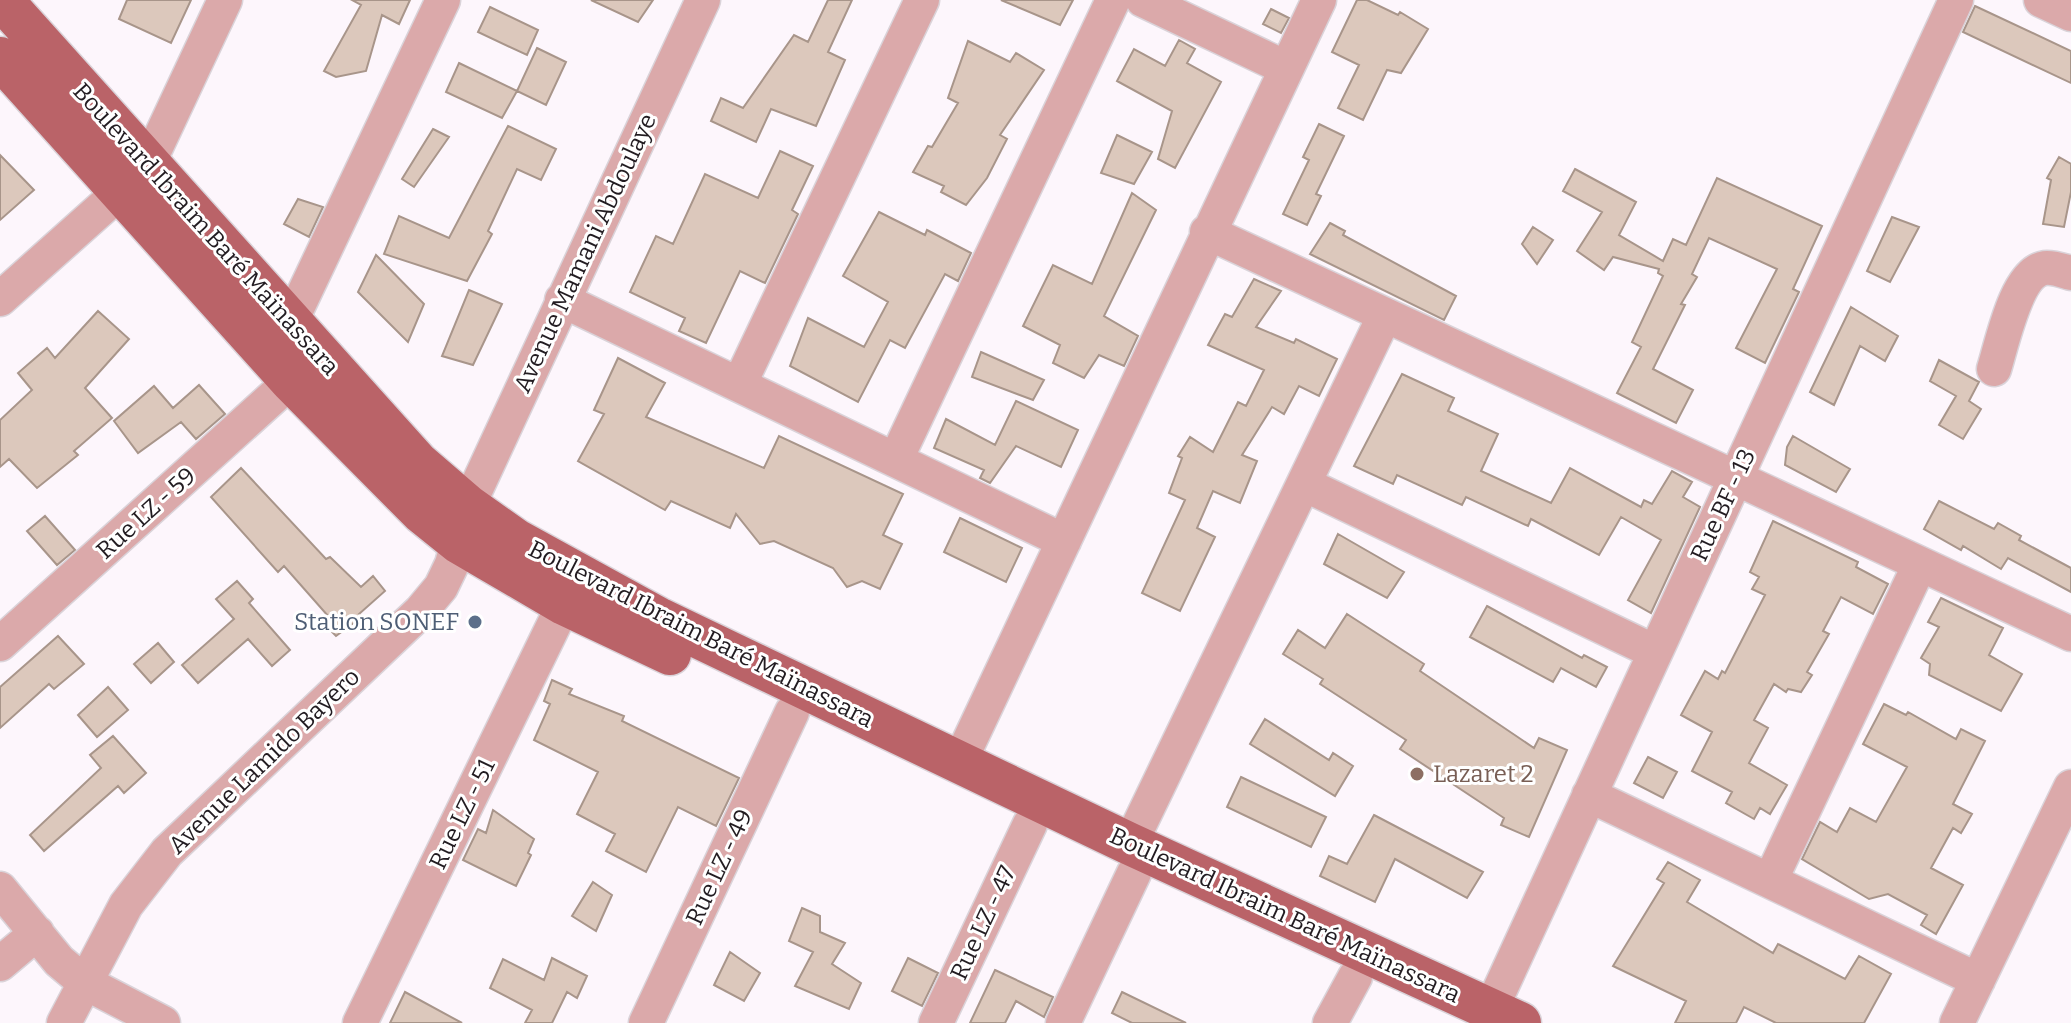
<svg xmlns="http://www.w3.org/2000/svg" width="2071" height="1023" viewBox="0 0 2071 1023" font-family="Bitter,serif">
  <rect width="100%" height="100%" fill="#fdf6fc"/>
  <path fill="#dcc8bc" stroke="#a8958a" stroke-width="2" d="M127 0H191L171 43 119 19Z
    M352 0H410L399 24 382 15 366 71 336 77 324 71 361 5Z
    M591 0H653L638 22Z
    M828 0H852L828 52 845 60 816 126 771 109 756 142 711 121 721 98 743 108 794 35 808 42Z
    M1001 0H1073L1060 25Z
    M1357 0H1367L1398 15 1400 12 1428 29 1401 73 1387 70 1363 120 1338 108 1359 65 1332 52Z
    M1975 6 2071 51V83L1963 32Z
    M490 7 538 30 527 55 478 32Z
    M1271 9 1289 18 1281 33 1263 24Z
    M1179 40 1195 49 1187 63 1221 82 1175 168 1158 159 1172 111 1117 81 1134 49 1165 66Z
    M968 41 1010 62 1016 53 1044 70 1000 135 1007 139 987 178 966 205 941 192 944 186 913 172 928 146 932 147 958 103 948 98Z
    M537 48 566 62 546 105 517 91Z
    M459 63 517 91 502 118 446 92Z
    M1319 124 1344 136 1316 194 1321 196 1307 225 1283 214 1309 160 1303 157Z
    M508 126 556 149 541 180 517 169 488 231 492 234 467 281 384 254 399 216 449 238Z
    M433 129 449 137 414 187 402 179Z
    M1117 135 1152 152 1134 184 1101 173Z
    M780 151 813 166 792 210 798 214 765 283 740 271 706 343 679 331 685 318 630 292 656 236 673 244 705 174 758 198Z
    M0 155 34 190 0 220Z
    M2059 157 2071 164V192L2064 227 2043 224 2051 180 2047 178Z
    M1575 169 1636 202 1619 235 1663 261 1673 239 1686 245 1717 178 1822 226 1793 289 1799 292 1765 363 1736 348 1777 269 1709 238 1692 274 1697 277 1681 304 1685 305 1653 369 1693 390 1676 423 1617 393 1641 347 1632 342 1663 276 1658 273 1659 269 1613 257 1604 270 1577 251 1602 212 1563 191Z
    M1132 193 1156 210 1104 316 1138 336 1124 366 1099 355 1084 378 1053 363 1060 345 1023 326 1053 265 1092 284Z
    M298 199 323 207 309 237 284 224Z
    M879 212 925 235 927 230 971 253 958 281 945 274 905 348 890 340 858 402 790 366 808 318 864 347 888 302 843 276Z
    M1892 217 1919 227 1890 282 1867 271Z
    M1330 223 1345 231 1343 235 1456 296 1444 320 1310 254Z
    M1533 227 1553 240 1537 264 1522 244Z
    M376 255 424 304 408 342 358 292Z
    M1254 279 1281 291 1256 327 1294 343 1296 339 1337 359 1319 396 1299 386 1284 414 1272 407 1242 455 1257 461 1240 503 1213 491 1197 528 1215 537 1180 611 1142 593 1185 500 1169 493 1182 458 1178 456 1190 437 1213 452 1238 402 1246 406 1264 370 1208 345 1225 314 1232 317Z
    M469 290 502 304 473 365 442 356Z
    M1851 307 1898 336 1885 361 1860 346 1834 405 1810 392Z
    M98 311 129 339 85 388 112 418 74 451 78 455 37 488 9 459 0 467V420L32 390 18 373 47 348 55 358Z
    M981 352 1044 380 1033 400 972 377Z
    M618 358 665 383 646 417 764 468 779 436 903 494 883 535 902 544 880 589 862 581 847 587 833 568 774 541 760 544 736 514 730 528 671 501 665 510 578 461 604 414 594 410Z
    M1939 360 1979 382 1969 401 1981 409 1963 439 1939 425 1956 396 1930 381Z
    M1402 374 1454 398 1448 411 1498 434 1481 471 1551 503 1570 468 1641 507 1644 500 1652 504 1672 471 1692 482 1683 497 1700 507 1651 613 1628 600 1661 540 1621 517 1599 555 1531 519 1528 526 1466 497 1462 505 1397 475 1393 484 1354 466Z
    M199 385 225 414 196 439 181 422 138 453 114 421 154 386 173 408Z
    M1016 401 1078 430 1061 467 1016 446 990 483 980 478 984 470 934 448 946 419 995 445Z
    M1793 436 1850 469 1836 492 1785 465 1787 447Z
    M241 468 326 559 330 557 361 587 373 576 385 591 359 614 362 617 336 636 323 623 329 617 284 566 278 572 211 497Z
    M1939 501 1994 529 1998 523 2021 536 2019 540 2071 568V592L2008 558 2001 569 1963 546 1961 550 1924 529Z
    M45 516 75 550 57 565 27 531Z
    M960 518 1022 548 1006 582 944 552Z
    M1773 521 1858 562 1856 567 1888 584 1873 614 1841 597 1823 631 1829 634 1807 672 1812 675 1801 692 1788 689 1786 692 1774 684 1754 720 1768 728 1749 763 1787 785 1770 814 1760 808 1754 819 1726 803 1732 792 1692 771 1712 732 1681 715 1705 671 1718 679 1722 671 1725 673 1765 595 1752 589 1759 577 1750 572Z
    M1338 534 1404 572 1387 598 1324 564Z
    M237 581 253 599 249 603 290 650 272 666 248 639 198 683 182 665 234 619 216 599Z
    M1941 598 2003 628 1989 655 2022 674 2001 711 1929 675 1930 664 1921 658 1939 627 1928 622Z
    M1487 606 1582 658 1584 655 1607 667 1596 687 1561 668 1553 682 1470 637Z
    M1347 614 1424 664 1420 671 1534 748 1539 738 1567 750 1529 837 1501 825 1504 818 1400 749 1406 740 1320 684 1323 679 1283 654 1298 630 1325 648Z
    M58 636 84 664 54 689 49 684 0 728V687Z
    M158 643 174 662 151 683 134 664Z
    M552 680 572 689 569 694 624 716 622 721 739 778 716 826 678 807 646 872 606 851 615 834 577 814 598 772 534 740 550 704 544 701Z
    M108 687 128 710 97 737 78 715Z
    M1884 704 1906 715 1908 712 1956 739 1961 729 1985 741 1953 804 1972 814 1961 833 1953 828 1931 868 1963 885 1936 934 1921 925 1927 915 1888 894 1869 899 1802 859 1820 822 1837 832 1850 808 1876 822 1907 767 1863 744Z
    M1265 719 1329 760 1333 753 1353 766 1335 796 1250 744Z
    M113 736 146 773 124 793 118 786 44 851 30 835 101 768 90 755Z
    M1648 757 1677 772 1663 798 1634 783Z
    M1241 777 1326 817 1311 847 1227 807Z
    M493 810 534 839 528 853 531 855 516 886 463 860 478 829 486 833Z
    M1374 815 1483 872 1467 898 1395 859 1375 902 1320 876 1329 856 1347 864Z
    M1668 862 1700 880 1687 902 1773 953 1778 944 1845 979 1859 956 1891 974 1864 1023H1776L1744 1007 1736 1023H1675L1686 1001 1613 966 1664 883 1657 879Z
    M593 882 612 895 596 931 572 916Z
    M802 908 820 916V932L845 943 832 964 861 983 849 1009 795 986 813 952 789 941Z
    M730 952 760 973 744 1001 714 985Z
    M552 958 587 976 577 998 567 992 552 1023H525L532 1010 490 988 503 959 544 980Z
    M908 958 938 973 922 1006 892 991Z
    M995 970 1053 997 1044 1017 1016 1001 1005 1023H970Z
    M405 992 462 1023H390Z
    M1122 992 1186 1023H1132L1112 1013Z"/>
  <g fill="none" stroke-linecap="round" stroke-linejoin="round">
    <defs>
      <path id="minor" d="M1143 0 1286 68
        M2041 0 2071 14
        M148 164 225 0
        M1207 232 2071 634
        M0 299 121 191
        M562 300 1064 541
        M290 323 443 0
        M1994 369C2002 344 2016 272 2045 268 2053 267 2064 271 2071 273
        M739 385 922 0
        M896 459 1113 0
        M1304 484 1655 652
        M0 644 291 381
        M959 763 1319 0
        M1589 795 1978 980
        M1130 844 1385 315
        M1770 881 1920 564
        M0 889 59 961 84 982 163 1023
        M0 964 37 933
        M1491 1009 1956 0
        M64 1023 126 905 167 852 421 611 441 587 452 564 468 506 703 0
        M360 1023 564 604
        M646 1023 792 712
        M936 1023 1030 824
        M1063 1023 1134 873
        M1330 1023 1355 977
        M1957 1023 2071 787"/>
      <path id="major" d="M2 0 418 463 468 506 516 540 658 618 1130 844 1520 1023
        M0 58 291 381 422 513 458 542 564 604 670 654"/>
    </defs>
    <use href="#minor" stroke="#dad3d9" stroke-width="37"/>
    <use href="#major" stroke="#dad3d9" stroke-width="45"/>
    <use href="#minor" stroke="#dba9aa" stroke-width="34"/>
    <use href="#major" stroke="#ba6368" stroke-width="42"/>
  </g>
  <circle fill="#5c6f8a" stroke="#fff" stroke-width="3" cx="475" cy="622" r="8"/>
  <circle fill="#8d6e63" stroke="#fff" stroke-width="3" cx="1417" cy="774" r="8"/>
  <g text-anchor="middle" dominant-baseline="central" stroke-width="6" stroke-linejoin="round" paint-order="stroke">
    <g font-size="24" fill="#221c21" stroke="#fff">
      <text transform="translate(206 229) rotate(48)">Boulevard Ibraim Baré Maïnassara</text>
      <text transform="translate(585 253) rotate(-65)">Avenue Mamani Abdoulaye</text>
      <text transform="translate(1723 505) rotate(-65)">Rue BF - 13</text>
      <text transform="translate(146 513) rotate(-42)">Rue LZ - 59</text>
      <text transform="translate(701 634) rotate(27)">Boulevard Ibraim Baré Maïnassara</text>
      <text transform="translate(264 761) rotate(-44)">Avenue Lamido Bayero</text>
      <text transform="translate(462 814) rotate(-64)">Rue LZ - 51</text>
      <text transform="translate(719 867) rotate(-65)">Rue LZ - 49</text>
      <text transform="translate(1285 915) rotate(25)">Boulevard Ibraim Baré Maïnassara</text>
      <text transform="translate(983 923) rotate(-65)">Rue LZ - 47</text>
    </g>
    <g font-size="24" fill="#4e5e75" stroke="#fff" text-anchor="end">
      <text x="459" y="622">Station SONEF</text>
    </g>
    <g font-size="24" fill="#785e54" stroke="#fff" text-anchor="start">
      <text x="1433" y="774">Lazaret 2</text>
    </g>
  </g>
</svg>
